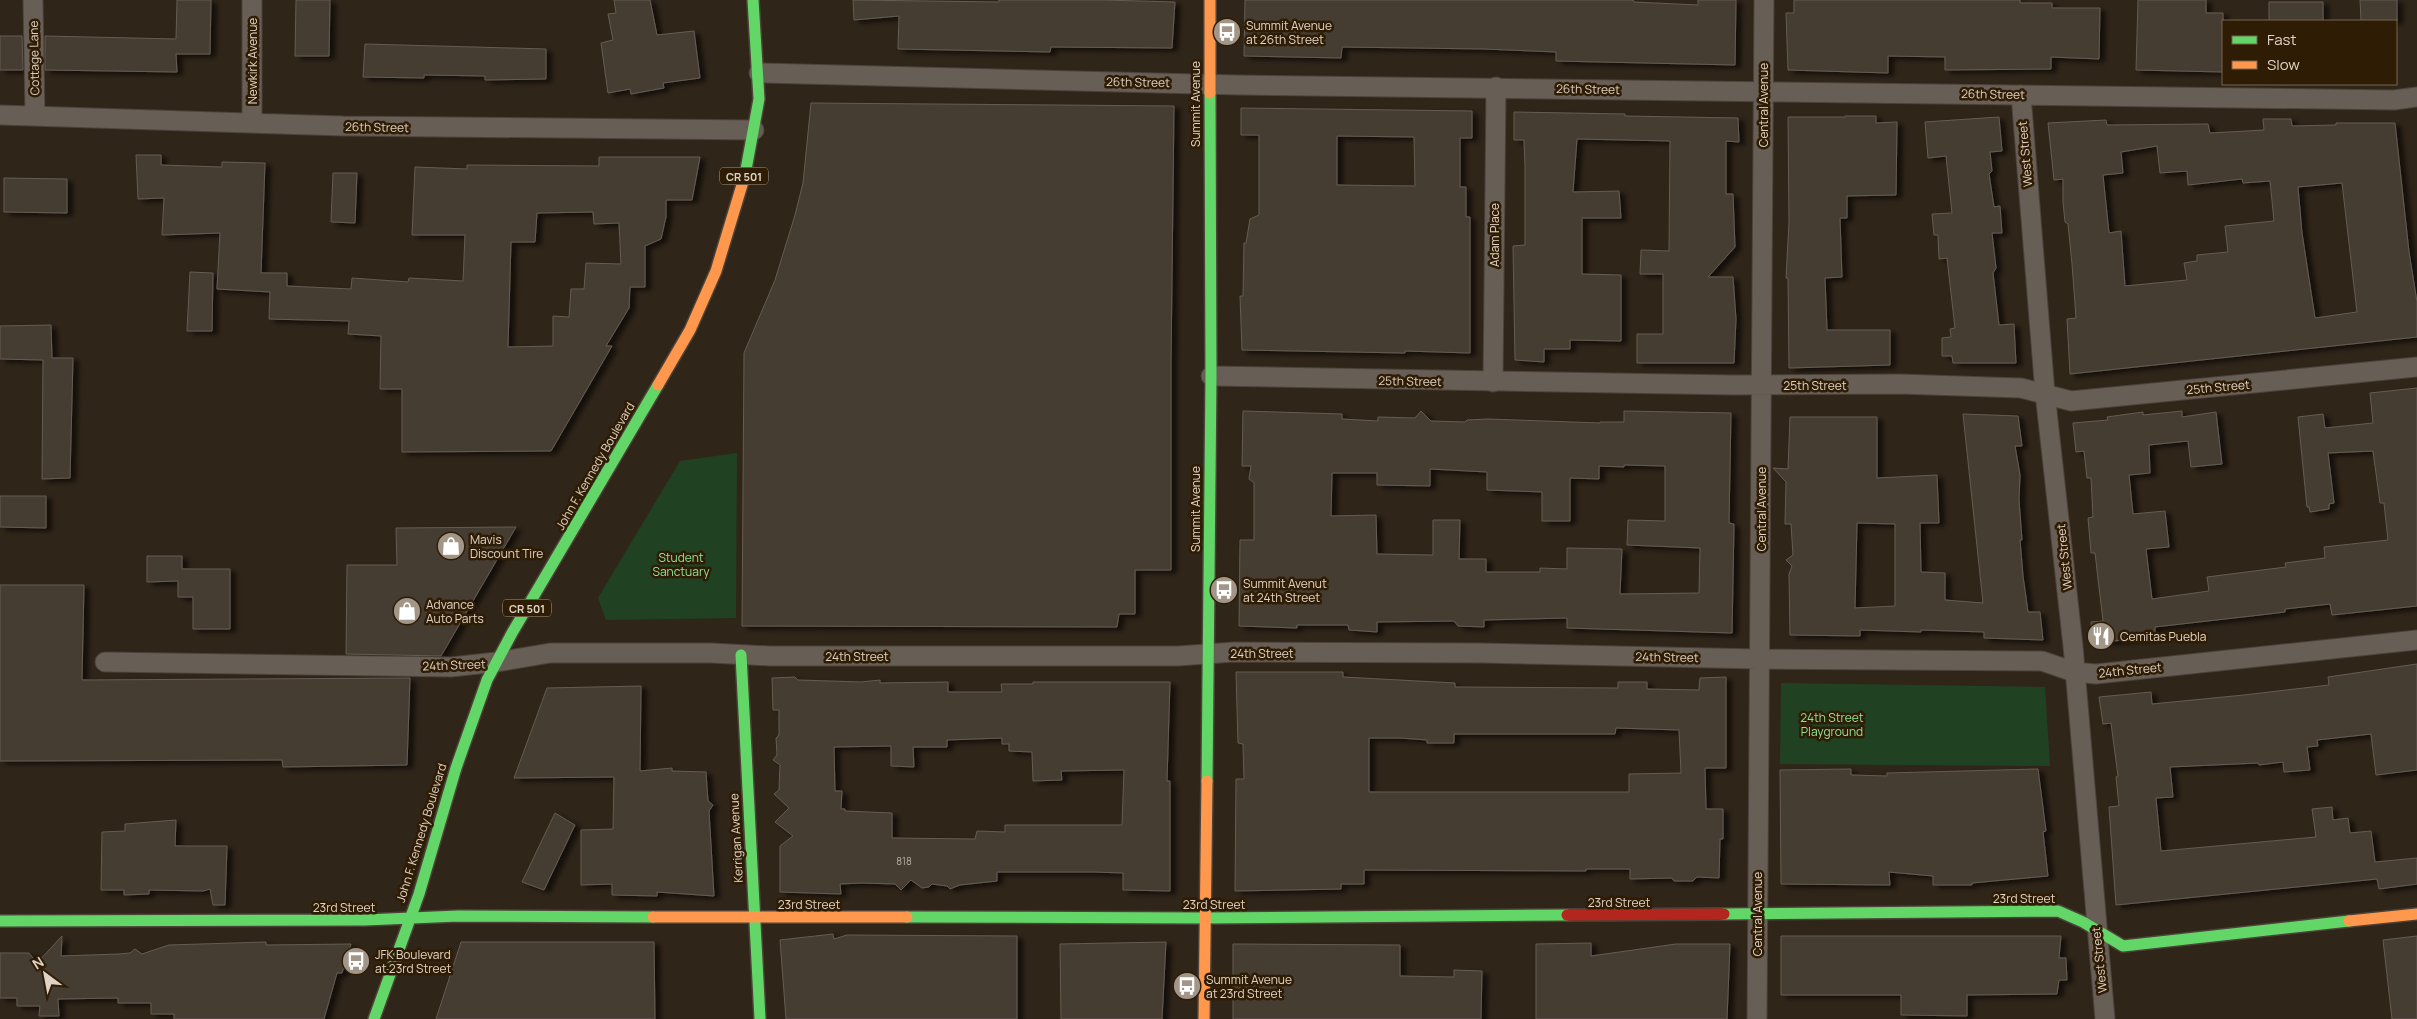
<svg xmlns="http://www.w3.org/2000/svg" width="2417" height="1019" viewBox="0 0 2417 1019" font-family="Manrope,sans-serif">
  <defs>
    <filter id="shadow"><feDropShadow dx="5.5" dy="3" stdDeviation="2.5" flood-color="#0009"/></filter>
  </defs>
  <rect width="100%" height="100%" fill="#302519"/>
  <path fill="#204223" d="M737 453 736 618 606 620 598 598 680 461Z
    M1781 683 2045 687 2050 766 1780 764Z"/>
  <path fill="#453c33" stroke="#665c52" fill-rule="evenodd" filter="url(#shadow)" d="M177 0H211L210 54H176L177 72 45 70V36L176 39Z
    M296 0H330L329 56H295Z
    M614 0H650L657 35 694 31 700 78 663 83 664 88 631 94 630 89 608 93 601 43 613 40 608 14 616 13Z
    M853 0 999 2V0H1104L1175 2 1172 48 1051 47 1050 52 898 49 899 16 854 20Z
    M1245 0H1633L1634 2 1698 5V0H1736L1735 65 1556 61V52L1484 49 1342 47 1341 58 1244 56Z
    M1794 0H2020V3H2052V8H2100L2099 59 2051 57V69L1945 70V57L1888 56V73L1788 70 1786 13H1794Z
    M2138 0H2206V13H2223V72L2136 70Z
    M2360 0H2397V21H2361Z
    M2269 2H2323V21H2269Z
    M0 36H22L23 70H0Z
    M365 44 546 49V79L485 80V76L424 75V78L363 77Z
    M811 103 1174 106 1171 363V570H1135V614H1119L1117 627 742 626 744 353 775 280 795 215 803 183Z
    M1241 108 1472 111V138H1460V187H1466V217H1470V353L1405 351V353L1242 350 1240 296H1243L1244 243H1246L1250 219 1259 215V135H1241ZM1337 136 1414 137 1415 186 1337 185Z
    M1514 112 1625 114V116L1738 118 1739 142 1726 141V194H1733L1735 247 1708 277H1733L1736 319 1734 363H1637V334H1663V274H1640L1641 250 1669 251 1670 141 1577 139 1573 192 1619 191 1621 218H1582V274L1621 275V341L1570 340V349H1544V362L1515 360 1513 246 1525 245V166L1524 140H1514Z
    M1845 116H1876V123L1897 122 1896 195 1847 196V218H1840L1842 277 1825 278 1827 330H1890V365L1789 368 1788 278H1786L1789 222 1788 117H1845Z
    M1999 117 2002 151 1990 152 1992 171 1989 174 1994 207 2000 206 2002 233H1992L1996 268 1993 273 1999 325 2014 324 2016 363H1953L1952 356H1942V338L1951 337 1950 329 1955 328 1947 258 1939 259 1938 235H1934L1932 214 1952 213 1946 156 1928 158 1925 122Z
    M2263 119H2291L2292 126 2336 125V123H2395L2409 252 2417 302V337L2070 374 2067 319 2076 318 2072 264 2068 224 2065 222 2063 202V179L2054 180 2048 123 2106 120 2107 125 2208 124 2210 133 2264 130ZM2157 146 2160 173 2187 171 2188 185 2242 179 2243 183 2270 181 2274 221 2225 226 2228 252 2197 255V261L2184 263 2187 280 2125 286 2121 231 2109 233 2103 175 2123 173 2121 152ZM2342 183 2357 312 2315 318 2302 233 2298 187Z
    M136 155H161V165L222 167V162L265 163 261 273H287V286L351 289 352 278 408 282 409 278 463 281 465 235H412L415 167 467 169V165L599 166V157H700L692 200H666V217L661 239 645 246V287H630L629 308 606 346H612L551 451 402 452V389H380L381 336 348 334 349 321 269 319 270 292 217 289 220 233 162 235 164 198 138 199ZM593 212 594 224 619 223 621 264 586 263 584 289H571L569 317 553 316V346L508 347 511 242H535L537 213Z
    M333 173H357L355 223 331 222Z
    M4 178 67 179V213L4 212Z
    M190 272 213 273 212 331H187Z
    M51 325 52 358H73L70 478 42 479 43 360 0 359V326Z
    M2417 388V606L2332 615 2330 604 2285 609V612L2260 615 2155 627V637L2093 643 2091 622 2103 621 2095 553H2091L2088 518 2093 517 2091 478H2087L2084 451 2076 452 2073 423 2108 420 2107 417 2143 412V415L2182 411V417L2216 412 2222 464 2191 467 2188 441 2149 445 2150 473 2129 475 2133 514 2165 511 2169 547 2146 549 2152 599 2209 591 2207 577 2286 567 2285 563 2325 558 2324 547 2388 540 2384 503H2380L2373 451 2328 453 2334 503 2329 504V509L2310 512 2309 507H2307L2298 417 2323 414 2325 428 2373 423 2370 393Z
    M1243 411 1342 414V419L1378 421V417L1415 418 1421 411 1431 421 1465 422 1467 420 1488 419 1600 423V422H1624V411L1731 413 1729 523 1734 524 1732 633 1567 628V618L1484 620V627L1458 626 1454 621 1377 622V632L1349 630 1348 625H1297V628L1239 626 1240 540H1254V483L1249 479 1251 466H1242ZM1624 465 1665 466V521L1628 520 1627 545 1700 548 1699 593 1620 594 1622 549 1567 548V569L1540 568V572H1486V559H1459L1460 520H1433V555L1377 554 1376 515 1331 516 1332 473H1377V485L1430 486V469L1487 472V490L1542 492V521H1570V478L1599 479V466L1624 467Z
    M1963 414 2018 416 2022 446H2015L2020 475 2019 500 2022 540H2020L2023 576 2028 612H2040L2043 640 1984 638V632L1921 630V632L1860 630V636L1790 635 1789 574 1792 566 1786 560 1793 555 1791 524H1785L1786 482 1773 468 1788 469 1790 417H1877V478L1937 475 1939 523H1920L1921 572 1945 573V600L1983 603ZM1857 523 1895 524V606L1855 608Z
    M0 496H46V528L0 527Z
    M516 527 441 656 346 654 347 565H397L396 528Z
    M147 556H182V569H230V629H193V597H178V581L147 582Z
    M0 585H84L82 680 410 678 407 765 283 767 282 760 0 761Z
    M2417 664V770L2376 775 2371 734 2317 740 2318 746 2307 747 2310 770 2284 772 2283 762 2259 765 2258 763 2170 767 2173 797 2156 798 2161 851 2316 837 2312 809 2332 807 2333 820 2348 818 2350 833 2371 831 2375 862 2417 858V884L2379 889 2377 879 2116 905 2109 807 2119 806 2116 777 2118 776 2111 723 2103 724 2099 697 2151 692 2152 704 2244 695 2329 685 2328 677Z
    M1236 672H1343V677L1455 683V687L1618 688V682H1647V689L1699 690 1700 678 1726 677V768H1705L1706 809H1723V839H1720L1719 878 1697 877 1693 881H1674L1672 878 1630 879V869H1586V871L1364 870V884H1341V889L1235 891 1236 779H1244L1243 744 1238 743ZM1616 728 1679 730 1681 773 1629 774V792H1369V738H1400L1427 740V743H1454V734H1615Z
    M795 677 798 680 861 682 880 680V683L948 682V692H1002L1001 684H1033V682H1170L1167 781H1170V891L1123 890V873L1093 872H997V881L960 885 950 889 947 886 932 884 929 887 922 888 911 880 901 890 895 884 862 883 840 884 841 894 780 892V846L793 836 775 822 789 808 774 794 779 790 780 765 773 760 777 755 776 738 779 735V710H773L772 678ZM1002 738V744H1009V751L1032 752 1033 781 1062 780 1061 771 1124 770 1122 825H1005V832L977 831 975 839 892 838V813L845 811V809H841L842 791H835L834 747 891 746V766L914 767 913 747H947V740Z
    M641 686 640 771 672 768V771L706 772 708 801 713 805 709 811 714 896 657 892V896L612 895V884L581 885V830L613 829 614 777 514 778 547 688Z
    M1851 769V775L1887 776V773L2038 769 2046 831 2043 832 2048 876 1972 883V885H1933V876L1889 872 1890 885 1781 884 1780 770Z
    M555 813 575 825 544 890 522 882Z
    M176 820 175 846H227L225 905H213L210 889 203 891 149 890V894L124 895V890H101L102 832 125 831V824Z
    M833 934 834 939 847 935 1017 936V1019H786L780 940Z
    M62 936 61 956 119 954 130 953 135 949 142 954 169 945 266 942V945L351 944 342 973H337L324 1019H174V1014H151V1003H118V998L58 999 59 1016H39L40 1006H17V998H0V953H29L37 963Z
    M1781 936H2061L2059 958H2066L2067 980H2059L2057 994 1967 995V1016L1901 1015V995H1781Z
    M2417 936V1019H2392L2383 940Z
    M461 942H654L655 1019H436Z
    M1166 942 1162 1019H1061L1060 944Z
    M1591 943V956L1676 944H1730L1727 1019H1536V944Z
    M1233 944 1400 945V976L1454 977V970L1482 971 1481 1019H1233Z"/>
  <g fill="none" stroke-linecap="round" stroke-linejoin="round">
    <defs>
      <path id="street" d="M33 0 35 116
        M759 73 1238 85 2394 100 2417 97
        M2021 95 2045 393 2073 646 2105 1019
        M0 115 343 126 754 130
        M252 123V0
        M1211 376 1734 385 1899 384 2021 388 2071 401 2417 367
        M1493 382 1496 87
        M105 662 451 667 497 662 550 653H711L770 656H1178L1234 652 1480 653 1759 659 2042 661 2074 672 2096 674 2417 640
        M1757 1019 1764 0"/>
      <path id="fast" d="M745 175 759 99 753 0
        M741 655 760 1019
        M1207 781 1211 376 1210 93
        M1724 914 2058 911 2083 922 2123 946 2349 921
        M907 917 1206 918 1567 915
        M0 921 365 920 458 916 653 917
        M374 1019 419 894 456 768 487 680 512 633 658 385"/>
      <path id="slow" d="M1210 0V93
        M658 385 690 330 716 271 745 175
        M653 917H907
        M2349 921 2417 914
        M1204 1019 1207 781"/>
      <path id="jam" d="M1567 915 1724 914"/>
    </defs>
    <use href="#street" stroke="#4c4239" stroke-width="21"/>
    <use href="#fast" stroke="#4c4239" stroke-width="14"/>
    <use href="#slow" stroke="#4c4239" stroke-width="14"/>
    <use href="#jam" stroke="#4c4239" stroke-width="14"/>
    <use href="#street" stroke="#675e55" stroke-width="19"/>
    <use href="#fast" stroke="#63d668" stroke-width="11"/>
    <use href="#slow" stroke="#ff974d" stroke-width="11"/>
    <use href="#jam" stroke="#b3261e" stroke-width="11"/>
  </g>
  <defs>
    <symbol id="bus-disc" viewBox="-11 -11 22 22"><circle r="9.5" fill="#a29689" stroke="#2f1c05"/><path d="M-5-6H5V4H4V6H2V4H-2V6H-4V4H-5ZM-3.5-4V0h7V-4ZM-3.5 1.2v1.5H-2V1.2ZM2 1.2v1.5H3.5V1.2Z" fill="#fff"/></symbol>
    <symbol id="shop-disc" viewBox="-11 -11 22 22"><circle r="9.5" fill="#a29689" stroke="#2f1c05"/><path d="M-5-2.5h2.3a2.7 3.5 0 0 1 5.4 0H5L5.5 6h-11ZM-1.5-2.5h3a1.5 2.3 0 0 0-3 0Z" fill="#fff"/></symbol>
    <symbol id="restaurant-disc" viewBox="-11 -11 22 22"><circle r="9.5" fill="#a29689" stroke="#2f1c05"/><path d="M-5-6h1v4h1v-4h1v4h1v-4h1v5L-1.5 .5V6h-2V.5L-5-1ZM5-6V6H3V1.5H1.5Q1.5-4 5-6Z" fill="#fff"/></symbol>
  </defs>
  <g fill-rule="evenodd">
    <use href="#bus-disc" x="1211" y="16" width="32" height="32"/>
    <use href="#shop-disc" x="435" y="530" width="32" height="32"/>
    <use href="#bus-disc" x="1208" y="574" width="32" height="32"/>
    <use href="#shop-disc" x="391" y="595" width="32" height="32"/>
    <use href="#restaurant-disc" x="2085" y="620" width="32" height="32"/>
    <use href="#bus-disc" x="340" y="945" width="32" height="32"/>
    <use href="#bus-disc" x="1171" y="970" width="32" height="32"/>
  </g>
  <g text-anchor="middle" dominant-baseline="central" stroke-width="5" stroke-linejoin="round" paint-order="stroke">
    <g font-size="10" fill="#b9ada0">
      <text x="904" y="861">818</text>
    </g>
    <g fill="#2f1c05" stroke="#ab9c8b" stroke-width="1">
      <rect x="720" y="167.5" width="48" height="17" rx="4"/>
      <rect x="503" y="599.5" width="48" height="17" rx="4"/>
    </g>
    <g font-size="11" font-weight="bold" fill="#e0d3c5">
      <text x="744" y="176">CR 501</text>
      <text x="527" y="608">CR 501</text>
    </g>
    <g font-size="12" fill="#e0d3c5" stroke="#2f1c05" text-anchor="start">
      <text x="1246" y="25">Summit Avenue<tspan x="1246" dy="14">at 26th Street</tspan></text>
      <text x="470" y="539">Mavis<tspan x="470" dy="14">Discount Tire</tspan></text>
      <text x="1243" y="583">Summit Avenut<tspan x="1243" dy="14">at 24th Street</tspan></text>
      <text x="426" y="604">Advance<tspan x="426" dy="14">Auto Parts</tspan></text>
      <text x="2120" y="636">Cemitas Puebla</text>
      <text x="375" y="954">JFK Boulevard<tspan x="375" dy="14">at 23rd Street</tspan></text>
      <text x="1206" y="979">Summit Avenue<tspan x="1206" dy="14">at 23rd Street</tspan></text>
    </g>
    <g font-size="12" fill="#e0d3c5" stroke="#2f1c05">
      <text transform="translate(34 58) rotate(-91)">Cottage Lane</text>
      <text transform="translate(252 61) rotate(-90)">Newkirk Avenue</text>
      <text transform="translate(1138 82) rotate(1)">26th Street</text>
      <text transform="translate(1588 89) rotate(1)">26th Street</text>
      <text transform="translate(1993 94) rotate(1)">26th Street</text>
      <text transform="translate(1195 104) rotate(-90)">Summit Avenue</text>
      <text transform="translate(1763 105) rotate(-90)">Central Avenue</text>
      <text transform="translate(377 127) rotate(1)">26th Street</text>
      <text transform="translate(2025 154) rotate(-95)">West Street</text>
      <text transform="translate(1494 235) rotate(-90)">Adam Place</text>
      <text transform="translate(1410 381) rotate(1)">25th Street</text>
      <text x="1815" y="385">25th Street</text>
      <text transform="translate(2218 387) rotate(-5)">25th Street</text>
      <text transform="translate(595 466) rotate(-60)">John F. Kennedy Boulevard</text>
      <text transform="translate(1195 509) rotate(-90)">Summit Avenue</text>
      <text transform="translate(1761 509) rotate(-90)">Central Avenue</text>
      <text transform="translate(2064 557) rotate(-96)">West Street</text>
      <text x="1262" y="653">24th Street</text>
      <text x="857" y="656">24th Street</text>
      <text transform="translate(1667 657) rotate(1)">24th Street</text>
      <text transform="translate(454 665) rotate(-2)">24th Street</text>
      <text transform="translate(2130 670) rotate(-6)">24th Street</text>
      <text transform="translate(421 833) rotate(-73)">John F. Kennedy Boulevard</text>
      <text transform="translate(736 838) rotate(-93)">Kerrigan Avenue</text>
      <text x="2024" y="898">23rd Street</text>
      <text x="1619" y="902">23rd Street</text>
      <text x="809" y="904">23rd Street</text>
      <text x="1214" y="904">23rd Street</text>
      <text x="344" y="907">23rd Street</text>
      <text transform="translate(1757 914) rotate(-90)">Central Avenue</text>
      <text transform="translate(2099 960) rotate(-96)">West Street</text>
    </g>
    <g font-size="12" fill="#8ee599" stroke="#2f1c05">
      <text x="681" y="557">Student<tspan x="681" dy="14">Sanctuary</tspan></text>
      <text x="1832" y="717">24th Street<tspan x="1832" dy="14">Playground</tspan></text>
    </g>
  </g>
  <rect x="2222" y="20" width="175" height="65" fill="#2f1c05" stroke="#766552"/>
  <rect x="2232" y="36" width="25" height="8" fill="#63d668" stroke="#766552"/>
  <text x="2267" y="45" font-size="15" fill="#e0d3c5">Fast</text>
  <rect x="2232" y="61" width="25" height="8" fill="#ff974d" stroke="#766552"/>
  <text x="2267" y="70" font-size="15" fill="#e0d3c5">Slow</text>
  <g transform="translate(45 974) rotate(328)" stroke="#2f1c05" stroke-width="4" paint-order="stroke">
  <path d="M0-4L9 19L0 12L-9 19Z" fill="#e0d3c5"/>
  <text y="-8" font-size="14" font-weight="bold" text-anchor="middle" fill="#e0d3c5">N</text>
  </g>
</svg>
